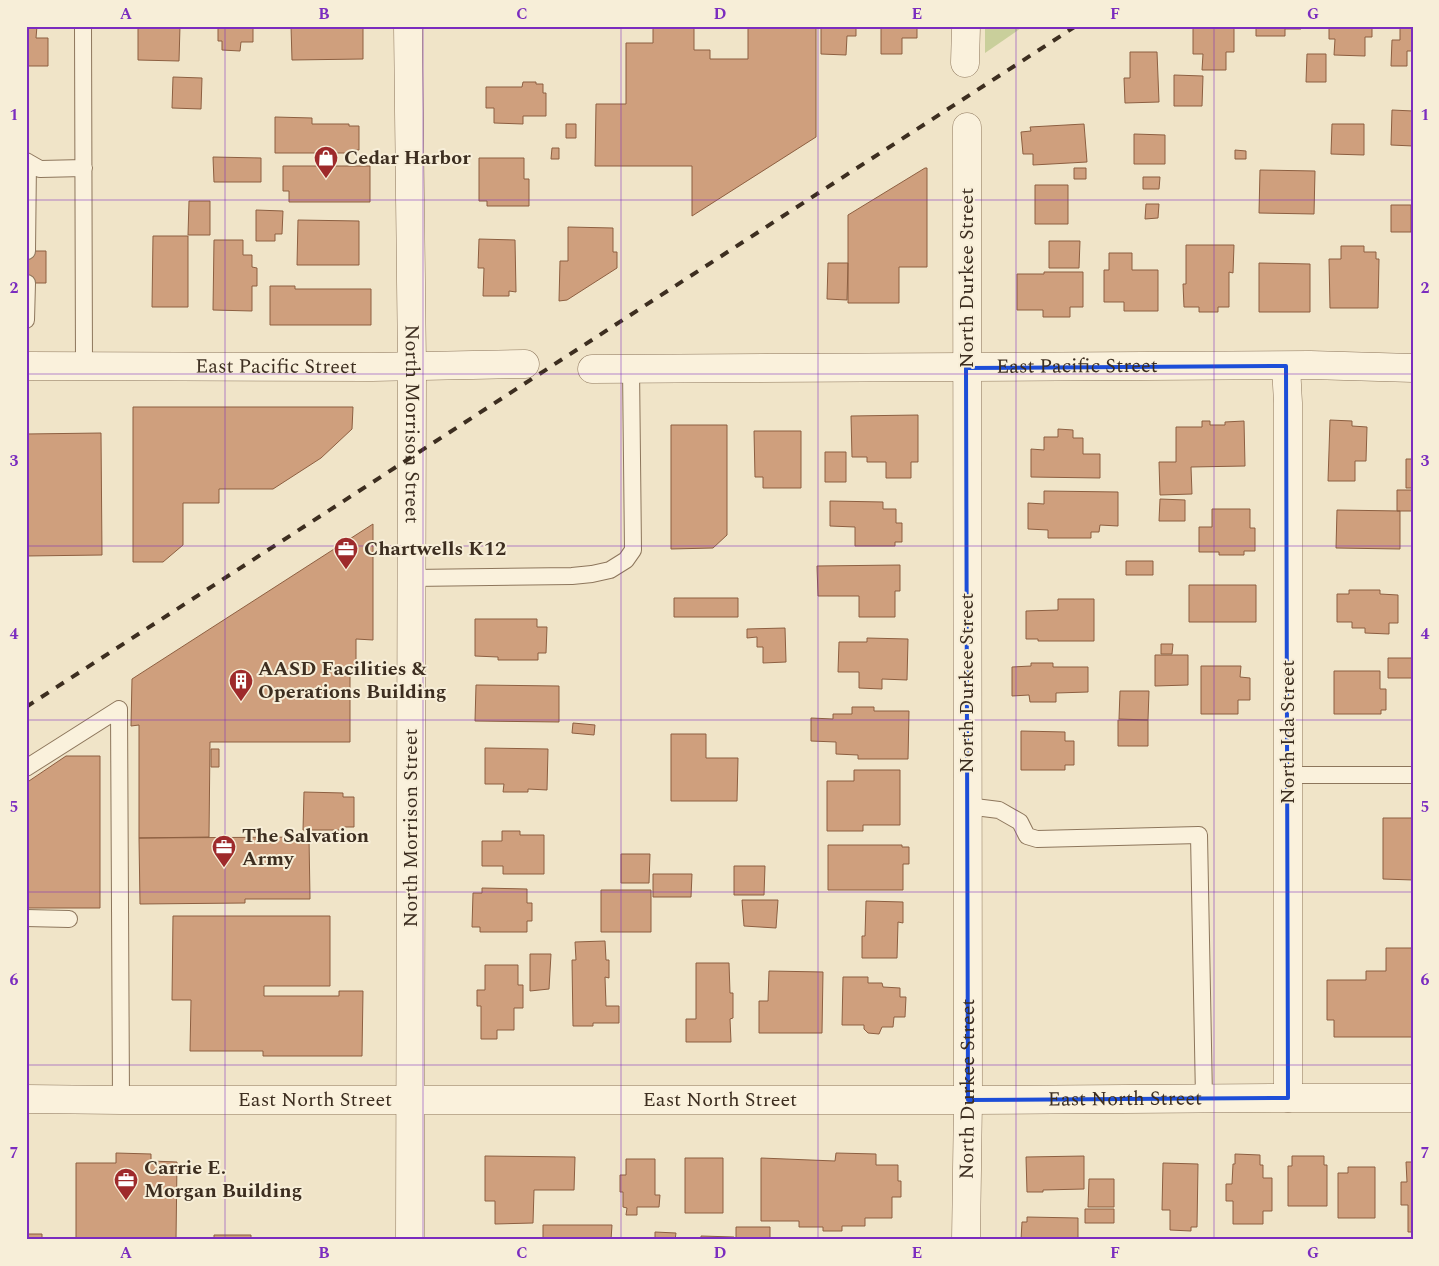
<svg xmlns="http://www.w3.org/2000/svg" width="1439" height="1266" viewBox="0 0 1439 1266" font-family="Spectral,serif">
  <rect width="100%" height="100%" fill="#f0e4c8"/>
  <path fill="#c9cf9b" d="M985 26H1024L985 53Z"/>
  <path fill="#cf9f7d" stroke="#8d5f41" d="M26 26H37L36 38H48V66H26Z
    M138 26H180L179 61 138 60Z
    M218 26H253V42H241L240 51 222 50V41H218Z
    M291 26H363V59L292 60Z
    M653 26H694V50H710V59H748V26H816V137L692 216V166H595L596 104H626V43H653Z
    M821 26H856V36H847L846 55 821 54Z
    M881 26H917V38H902V54H881Z
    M1193 26H1234V52H1226V70H1202L1203 54H1193Z
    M1256 26H1301V29H1285V36H1256Z
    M1329 26H1372V37H1365V56L1334 55 1335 39H1329Z
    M1400 26H1413V51H1407V66H1391L1392 40H1400Z
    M1130 52H1157L1159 102 1125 103 1124 78H1130Z
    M1307 54H1326V82H1306Z
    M1174 75 1203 76 1202 106H1174Z
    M173 77 202 78 201 109 172 108Z
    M523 82H536V84H543V93H546V116H523V124L494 123V108H486V87H522Z
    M1392 110 1413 111V146L1391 145Z
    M275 117 312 118V124H349V126H359V150H350V153H275Z
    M566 124H576V138H566Z
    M1084 124 1087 162 1033 165V154H1023L1021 132 1031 131 1030 127Z
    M1332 124H1364V155L1331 154Z
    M1134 134 1165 135V164H1134Z
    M552 148H559V159H551Z
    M1235 150 1246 151V159H1235Z
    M213 157 261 158V182H214Z
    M479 158H524V179H529V206H487V201H479Z
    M283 166H370V202H289V191H283Z
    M925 168H927V267H899V303H848V215Z
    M1074 168H1086V179H1074Z
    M1260 170 1315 171 1314 214 1259 213Z
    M1143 177H1160L1159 189H1143Z
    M1035 185H1068V224H1035Z
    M189 201H210V235H188Z
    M1146 204H1159L1158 218 1145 219Z
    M1391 205H1411V232H1391Z
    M256 210 283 211 282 234H275V241H256Z
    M298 220 359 221V265H297Z
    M568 227 613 228V252H617V268L567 300 559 301 560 261H568Z
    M153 236H188V307H152Z
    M479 239 515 240 516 292 509 291V296H483L484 268H478Z
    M214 240H243V255H252V267L257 268V286H252V311L213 310Z
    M1049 241H1080L1079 268H1049Z
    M1186 245H1234L1233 273 1229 272V307H1218V312H1199V307H1184L1183 284H1186Z
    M1341 246H1364V252H1376V259H1379L1378 308H1330L1329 259H1341Z
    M26 251H46V283H26Z
    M1109 253H1132V270H1158V311H1124V302H1104V270H1109Z
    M828 263H848L847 300 827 299Z
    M1259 263 1310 264V312H1259Z
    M1044 272H1083V307H1070V317H1043V310H1017V274H1044Z
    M270 286H295V289H371V325H270Z
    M133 407H353L352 429 321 458 273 489H219V503H183V545L163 562H133Z
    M918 415V462H911V478H886V462H867V457H852L851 416Z
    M1330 420 1352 421V426L1367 427 1366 461H1355V481H1328Z
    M1202 421H1210V425H1225V422L1244 421 1245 466 1191 467 1192 494 1160 495 1159 462H1176V427H1202Z
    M671 425H727V535L713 548 671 549Z
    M1058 429 1073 430V438H1083V454H1100V478L1031 477V449L1044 450V437H1058Z
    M754 431H801V488H763V477H755Z
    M101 433 102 555 26 556V434Z
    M825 452H846V482H825Z
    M1406 459H1413V488H1406Z
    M1397 490H1413V511H1397Z
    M1044 491 1118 492V526L1100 525 1099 532H1091V538H1048V530L1028 529V503L1044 504Z
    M1160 499 1185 500V521H1159Z
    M830 501 883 502V509H896V523H902V542H895V546H855V527L830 526Z
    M1212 509H1250V528H1255V551H1244V555H1219V552H1199V527H1212Z
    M1337 510 1400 511V549L1336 548Z
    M373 524V640L356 639V670L350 669V742H210L209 837 139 838V725L131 726 132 679Z
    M1126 561H1153V575H1126Z
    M900 565V591H895V617H859V596H818L817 566Z
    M1189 585H1256V622H1189Z
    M1349 590H1380V594L1398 595V623H1389V634L1365 633V628H1352V622H1337V594H1349Z
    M674 598H738V617H674Z
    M1058 599H1094V641H1038V639H1026V611L1058 610Z
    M475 619H537V627H547L546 653H538V660H498V657L475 656Z
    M785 628 786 662 763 663V647H757V637L747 638V629Z
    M867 638 908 639 907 680 882 679V689L859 688V672H838L839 642H867Z
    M1161 644H1173L1172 654H1161Z
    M1155 655H1188V685L1155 686Z
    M1388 658H1413V678H1388Z
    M1031 663H1053V667H1088V692L1056 693V702H1030L1029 695 1012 696V667L1031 666Z
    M1201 666H1241L1240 677 1250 678V700H1238V714H1201Z
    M1334 671H1380V689H1386V710H1381V714H1334Z
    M476 685 559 686V722L475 721Z
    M1120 691H1149L1148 720 1119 719Z
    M852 707H874V711H909L908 759H858V755L836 754V742L811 741V718L833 719V714H852Z
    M1118 720H1148V746H1118Z
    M573 723 595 725 594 735 572 733Z
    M1021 731 1065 732V741H1074V765H1065V770H1021Z
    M671 734H706V758H738L737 801H671Z
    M485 748 548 749 547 790 528 789V792H503L504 784H485Z
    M211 749H219V767H211Z
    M66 756H100V908H26V783Z
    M854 770H900V825H863V831H827V781H854Z
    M304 792 343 793V797H354V827H342V830H303Z
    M1383 818H1413V880L1383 879Z
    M502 831H520V835H544V874H503V866H482V841H502Z
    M309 837 310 899H245V903L140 904 139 838Z
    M828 845H902V847H909V864H903V890H828Z
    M621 854H650L649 883H621Z
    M734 866H765L764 895H734Z
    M653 874H692L691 897H653Z
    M482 888 527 889V903H532V921H527V932H480V927H472L473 893H482Z
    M601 890H651V932H601Z
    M742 900H778L776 928 744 926Z
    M866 901 903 902V923L898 922 897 958H862V936H865Z
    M173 916H330V986H264V996H339V991H363L362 1056H263V1051H190L191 1000H172Z
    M605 941 606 960H609V978L605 977 606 1006H619V1023H593V1026H573L572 960H576L575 942Z
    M1386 948H1413V1037H1334V1020H1327V980H1366V971H1386Z
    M530 954H551L549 989 530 991Z
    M696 963H729L730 993H733V1018L730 1019 731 1042H686V1019H696Z
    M485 965H518V985H523V1008H514V1030H497V1039H481V1006H477V990H485Z
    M769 971 823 972 822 1033H759V1001H768Z
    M843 977H868V983H882L883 987 900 988V997H906L905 1017H894L893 1027H882L879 1034 868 1033 864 1029V1025H842Z
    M116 1153 151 1154V1161L177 1162 176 1240H76V1163H116Z
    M836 1153 876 1154V1165H898V1181H901V1197H892V1218H865V1226H842V1231H823V1227H799V1221H761V1158L835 1161Z
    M1235 1154 1260 1155V1165H1263V1178H1272V1211H1263V1224H1233V1201H1226V1184H1232L1233 1164H1235Z
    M485 1156 575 1157 574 1190H534L533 1223 495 1224V1201H485Z
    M1084 1156V1189L1043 1190V1192H1027L1026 1157Z
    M1292 1156H1324V1165H1327V1206H1288V1166H1292Z
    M685 1158H723V1213H685Z
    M626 1159H655V1195H660L659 1207H637V1215H626L627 1208 623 1207V1192H620V1175H626Z
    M1406 1162H1413V1232H1408V1205H1401V1182H1407Z
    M1163 1163 1198 1164 1197 1227H1191V1231L1170 1230V1210H1162Z
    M1348 1167H1375V1218H1338V1173H1348Z
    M1089 1179H1114V1207H1088Z
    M1085 1209H1114V1223H1085Z
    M1027 1217 1078 1218V1240H1021L1022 1222H1027Z
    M543 1225H612L611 1240H543Z
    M736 1227H770V1240H736Z
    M655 1232 676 1233 675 1240H655Z
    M26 1234H42V1239L66 1240H26Z
    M214 1235H251V1240H214Z
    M701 1236 734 1237V1240H701Z"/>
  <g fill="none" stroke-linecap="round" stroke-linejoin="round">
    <defs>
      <path id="service" d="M83 26 84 366
        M26 161 40 169 84 168
        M27 251 28 162
        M26 320 27 283
        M412 578 572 576 592 574 610 570 626 560 633 550 631 368
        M26 768 119 709 121 1100
        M1288 775H1413
        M967 806 999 810 1020 822 1027 836 1037 839 1199 835 1204 1098
        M26 918 69 919"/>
      <g id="minor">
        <path d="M965 63 966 26"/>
        <path id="s1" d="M26 366 372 367 525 364"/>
        <path d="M1286 366 1288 403V1098"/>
        <path id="s2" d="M592 369 1310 365 1413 368"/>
        <path id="s3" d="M26 1099 121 1100H968L1288 1098H1413"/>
        <path id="s4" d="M966 1240 968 1100 967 127"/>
      </g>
      <g id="tertiary">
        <path id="s5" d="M408 26 412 366 410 1240"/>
      </g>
    </defs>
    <use href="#service" stroke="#8d765c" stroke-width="18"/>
    <use href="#minor" stroke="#8d765c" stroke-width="29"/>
    <use href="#tertiary" stroke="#8d765c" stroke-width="29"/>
    <use href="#service" stroke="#faf1dc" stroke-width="16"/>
    <use href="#minor" stroke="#faf1dc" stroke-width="28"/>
    <use href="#tertiary" stroke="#faf1dc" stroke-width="28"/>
    <path stroke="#3d2e20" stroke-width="4" stroke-dasharray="9 9" stroke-linecap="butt" d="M26 707 1076 26"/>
  </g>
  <path fill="none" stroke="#1d4ed8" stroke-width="4" stroke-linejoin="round" d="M1286 366 1288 1098 968 1100 966 368Z"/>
  <path fill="none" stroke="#7b2cbf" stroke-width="1" stroke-opacity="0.55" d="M225 26V1240M423 26V1240M621 26V1240M818 26V1240M1016 26V1240M1214 26V1240M26 200H1413M26 374H1413M26 546H1413M26 720H1413M26 892H1413M26 1065H1413"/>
  <defs>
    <symbol id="shop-pin" viewBox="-11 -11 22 30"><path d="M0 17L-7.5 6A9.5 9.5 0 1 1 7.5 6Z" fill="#9e2a2b" stroke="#f7eed8"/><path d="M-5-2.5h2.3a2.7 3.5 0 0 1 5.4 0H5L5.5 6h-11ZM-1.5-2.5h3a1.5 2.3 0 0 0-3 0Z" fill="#fff"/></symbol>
    <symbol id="office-pin" viewBox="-11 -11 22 30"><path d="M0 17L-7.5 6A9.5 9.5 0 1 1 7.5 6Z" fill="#9e2a2b" stroke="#f7eed8"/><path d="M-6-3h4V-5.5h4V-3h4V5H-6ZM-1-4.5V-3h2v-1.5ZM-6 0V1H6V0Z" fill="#fff"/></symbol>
    <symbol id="building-pin" viewBox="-11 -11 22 30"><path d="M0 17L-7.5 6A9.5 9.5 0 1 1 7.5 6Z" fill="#9e2a2b" stroke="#f7eed8"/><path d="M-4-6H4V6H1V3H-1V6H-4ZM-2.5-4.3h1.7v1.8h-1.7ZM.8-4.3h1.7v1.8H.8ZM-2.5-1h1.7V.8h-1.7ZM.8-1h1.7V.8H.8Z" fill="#fff"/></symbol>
  </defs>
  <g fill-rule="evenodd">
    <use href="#shop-pin" x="312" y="144" width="28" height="38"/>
    <use href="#office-pin" x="332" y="535" width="28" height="38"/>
    <use href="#building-pin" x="227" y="667" width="28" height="38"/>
    <use href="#office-pin" x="210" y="833" width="28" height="38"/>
    <use href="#office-pin" x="112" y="1166" width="28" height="38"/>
  </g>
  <g text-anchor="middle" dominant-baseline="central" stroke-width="4" stroke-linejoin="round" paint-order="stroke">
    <g font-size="20" font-weight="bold" fill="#3d2e20" stroke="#f7eed8" text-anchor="start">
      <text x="344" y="158">Cedar Harbor</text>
      <text x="364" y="549">Chartwells K12</text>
      <text x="258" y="669">AASD Facilities &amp;<tspan x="258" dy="23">Operations Building</tspan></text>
      <text x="242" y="836">The Salvation<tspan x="242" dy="23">Army</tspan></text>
      <text x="144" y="1168">Carrie E.<tspan x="144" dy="23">Morgan Building</tspan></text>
    </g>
    <g font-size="20" fill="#3d2e20" stroke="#f7eed8">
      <text transform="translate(967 278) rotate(-90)">North Durkee Street</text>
      <text stroke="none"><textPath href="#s1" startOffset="250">East Pacific Street</textPath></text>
      <text stroke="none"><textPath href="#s2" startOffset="485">East Pacific Street</textPath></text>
      <text stroke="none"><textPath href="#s5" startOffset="398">North Morrison Street</textPath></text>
      <text transform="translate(967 683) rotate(-90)">North Durkee Street</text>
      <text transform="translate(1288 732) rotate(-90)">North Ida Street</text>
      <text transform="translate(411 828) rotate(-90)">North Morrison Street</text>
      <text stroke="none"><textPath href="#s4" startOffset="151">North Durkee Street</textPath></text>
      <text stroke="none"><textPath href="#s3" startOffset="1099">East North Street</textPath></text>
      <text stroke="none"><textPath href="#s3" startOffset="289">East North Street</textPath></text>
      <text stroke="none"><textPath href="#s3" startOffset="694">East North Street</textPath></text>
    </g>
  </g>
  <rect width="1439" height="1266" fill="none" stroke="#f7eed8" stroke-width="55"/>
  <rect x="28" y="28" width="1384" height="1210" fill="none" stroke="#7b2cbf" stroke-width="2"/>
  <g font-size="16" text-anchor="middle" font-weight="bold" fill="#7b2cbf">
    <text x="126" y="19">A</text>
    <text x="324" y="19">B</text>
    <text x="522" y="19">C</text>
    <text x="720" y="19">D</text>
    <text x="917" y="19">E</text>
    <text x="1115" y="19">F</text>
    <text x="1313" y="19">G</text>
    <text x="14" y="120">1</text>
    <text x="1425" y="120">1</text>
    <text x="14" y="293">2</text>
    <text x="1425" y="293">2</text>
    <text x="14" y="466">3</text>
    <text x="1425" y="466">3</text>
    <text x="14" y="639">4</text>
    <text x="1425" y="639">4</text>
    <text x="14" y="812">5</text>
    <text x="1425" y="812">5</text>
    <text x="14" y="985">6</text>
    <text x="1425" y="985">6</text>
    <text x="14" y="1158">7</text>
    <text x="1425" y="1158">7</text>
    <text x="126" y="1258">A</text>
    <text x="324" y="1258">B</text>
    <text x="522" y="1258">C</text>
    <text x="720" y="1258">D</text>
    <text x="917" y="1258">E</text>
    <text x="1115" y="1258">F</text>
    <text x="1313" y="1258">G</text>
  </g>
</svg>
